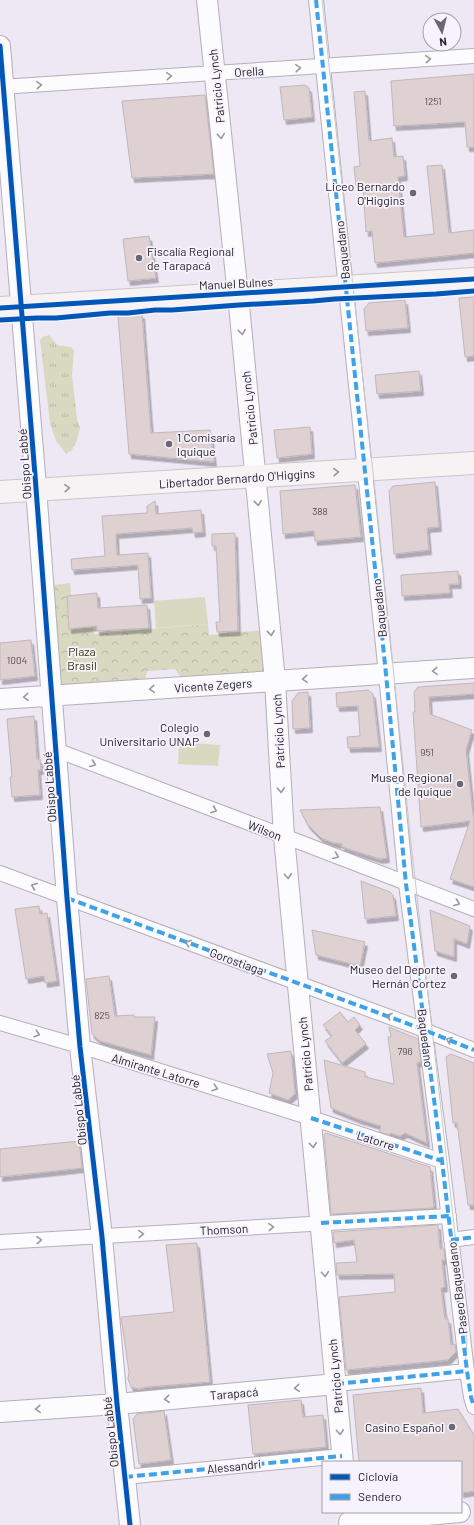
<svg xmlns="http://www.w3.org/2000/svg" width="474" height="1525" viewBox="0 0 474 1525" font-family="Barlow,sans-serif">
  <defs>
    <pattern id="grass-tufts" width="24" height="20" patternUnits="userSpaceOnUse"><rect width="24" height="20" fill="#d9d8c1"/><path d="M3 7l-1-3M5 7V3M7 7l1-3M15 17l-1-3M17 17v-4M19 17l1-3" fill="none" stroke="#bab9a6"/></pattern>
    <pattern id="park-crowns" width="20" height="18" patternUnits="userSpaceOnUse"><rect width="20" height="18" fill="#d9d8c1"/><path d="M2 6a3 3 0 1 1 6 0M12 15a3 3 0 1 1 6 0" fill="none" stroke="#bab9a6"/></pattern>
    <filter id="shadow"><feDropShadow dx="2.5" dy="4.5" stdDeviation="0" flood-color="#0004"/></filter>
  </defs>
  <rect width="100%" height="100%" fill="#eee7f4"/>
  <path fill="url(#grass-tufts)" d="M49 335 57 345 71 347 74 350 72 375 77 419 80 428 77 440 72 450 66 454 56 441 50 423 40 340 43 337Z"/>
  <path fill="url(#park-crowns)" d="M70 583 71 595 67 596 69 628 93 627 94 634 208 624 209 635 265 630 267 665 263 672 182 679 175 669 147 671 145 681 68 687 56 684 47 591 55 585Z"/>
  <path fill="#d9d8c1" d="M205 597 208 624 156 628 154 601Z
    M179 742 220 745 218 766 178 764Z"/>
  <path fill="#dfd0d2" stroke="#bfb8bc" filter="url(#shadow)" d="M474 74V147H467L465 122 394 126 391 81Z
    M305 85 309 88 312 117 284 120 280 87Z
    M365 91 369 141 392 138 394 157 403 156 405 176 398 177 404 237 434 234 427 166 442 165 449 233 474 230V253L375 263 372 231 366 232 363 185 356 186 354 167 360 166 354 92Z
    M205 95 214 174 132 178 122 101Z
    M149 236 156 278 128 281 123 239Z
    M474 297V356L465 357 459 298Z
    M405 300 408 328 366 331 364 309 369 303Z
    M142 314 151 433 210 430 214 462 129 454 118 316Z
    M419 371 421 391 377 394 375 375Z
    M310 427 312 454 277 458 274 430Z
    M435 482 439 527 427 528 429 550 394 554 389 491 393 486Z
    M355 485 361 537 315 541 314 531 283 534 280 491Z
    M155 501 156 514 201 510 203 532 193 533 192 528 116 534 117 555 148 553 151 598 140 599 138 565 72 570 71 559 105 556 102 516 147 513V506Z
    M235 533 238 631 217 632 216 622H220L216 546H212V534Z
    M458 571 459 584H449L450 593 402 596 401 575Z
    M97 593 98 608 147 605 149 628 97 631V626L69 629 67 596Z
    M31 640 35 676 0 680V643Z
    M474 683V694L429 697 430 714 472 730 466 750 473 815H474V887L450 879 470 821 421 827 413 712H415L414 692 418 687Z
    M368 690 373 694 379 747 348 748 347 737 360 736 358 706 337 707 336 693Z
    M308 692 310 728 293 729 292 701 298 693Z
    M34 716 37 759H40L41 770H38L40 795 12 797 10 777H12L7 719Z
    M380 807 387 858 380 859 342 847V844L334 843 321 838 308 825 300 810Z
    M361 881 390 892 393 895 396 916 365 919Z
    M39 906 40 914 47 913 57 981 45 983 44 976 26 979 15 909Z
    M430 910 470 926 467 944 454 939V957L435 951Z
    M312 930 365 942 360 966 316 955Z
    M109 976 115 1016 134 1015V1017H155L151 1055 100 1041 92 1034 86 979Z
    M340 1012 348 1022 354 1017 360 1025 355 1030 366 1044 342 1063 325 1041 332 1036 323 1025Z
    M389 1027 418 1039 421 1062 417 1063 427 1143 405 1133 400 1136 390 1133V1135L379 1132 381 1126 358 1119 331 1108 324 1060 365 1072V1077L394 1084 388 1037H391Z
    M291 1051 295 1094 288 1100 269 1093 273 1073 267 1054Z
    M451 1054 474 1063V1205H468L457 1123H453L446 1057Z
    M326 1133 430 1167 434 1207 433 1208 331 1214 324 1134Z
    M79 1141 82 1168 0 1177V1149Z
    M438 1225 440 1249H444L445 1260H442L445 1287 441 1288 445 1319H448L451 1345 455 1344 456 1352 448 1360 346 1370 339 1297 395 1292 394 1274 337 1275 336 1263 357 1262 354 1240 334 1243 333 1232Z
    M197 1243 210 1382 147 1387 139 1389 131 1387 128 1379 129 1372 121 1317 174 1312 166 1245Z
    M421 1388 423 1413 458 1409 474 1435V1491L461 1493V1462H359L353 1395Z
    M301 1400 303 1417 323 1415 326 1447 253 1454 248 1405Z
    M164 1411 171 1460 139 1464 133 1419 137 1414Z"/>
  <g fill="none" stroke-linecap="round" stroke-linejoin="round">
    <defs>
      <path id="street" d="M316 0 386 674 406 884 442 1161 467 1371 471 1397 474 1407
        M0 87 474 56
        M56 750 302 843 474 909
        M0 873 414 1026 474 1050
        M0 1023 93 1050 311 1118 442 1161
        M451 1240 474 1237
        M0 1242 449 1216
        M336 1384 467 1371
        M125 1477 342 1456"/>
      <path id="secondary" d="M207 0 239 305 275 681 284 837 343 1462
        M0 46 35 475 67 898 80 1047 102 1237 117 1404 130 1525
        M0 699 474 668
        M0 1412 117 1404 336 1384
        M349 1522 460 1512"/>
      <path id="primary" d="M0 308 474 279
        M0 492 474 463"/>
    </defs>
    <use href="#street" stroke="#b5afba" stroke-width="16"/>
    <use href="#secondary" stroke="#b5afba" stroke-width="22"/>
    <use href="#primary" stroke="#c9c6cc" stroke-width="24"/>
    <use href="#street" stroke="#fcfbfd" stroke-width="14"/>
    <use href="#secondary" stroke="#fcfbfd" stroke-width="20"/>
    <use href="#primary" stroke="#f7f3f5" stroke-width="22"/>
    <path stroke="#c9c8ca" stroke-width="1" d="M322 0 377 509 411 843 467 1340 465 1366"/>
    <path stroke="#3ea2eb" stroke-width="4" stroke-dasharray="8 4" stroke-linecap="butt" d="M316 0 386 674 406 884 442 1161 467 1371 471 1397 474 1407
      M67 898 414 1026 474 1050
      M311 1118 442 1161
      M321 1223 449 1216
      M451 1240 474 1237
      M336 1384 467 1371
      M125 1477 342 1456"/>
    <defs>
      <path id="cycleway" d="M0 46 35 475 67 898 80 1047 102 1237 117 1404 130 1525
        M0 308 474 279
        M0 320 37 318H56L110 313H128L155 310H172L239 305 313 301 335 299 436 294 474 291"/>
    </defs>
    <use href="#cycleway" stroke="#f7f3fc" stroke-width="8"/>
    <use href="#cycleway" stroke="#0057b8" stroke-width="5"/>
  </g>
  <defs><path id="oneway-chevron" d="M-2-3.5L2.5 0L-2 3.5" fill="none" stroke-width="1.6" stroke-linecap="round" stroke-linejoin="round"/></defs>
  <g stroke="#9b999e">
    <use href="#oneway-chevron" transform="translate(428 59) rotate(-4)"/>
    <use href="#oneway-chevron" transform="translate(298 68) rotate(-4)"/>
    <use href="#oneway-chevron" transform="translate(169 76) rotate(-4)"/>
    <use href="#oneway-chevron" transform="translate(39 85) rotate(-4)"/>
    <use href="#oneway-chevron" transform="translate(221 136) rotate(84)"/>
    <use href="#oneway-chevron" transform="translate(242 332) rotate(84)"/>
    <use href="#oneway-chevron" transform="translate(258 503) rotate(84)"/>
    <use href="#oneway-chevron" transform="translate(271 633) rotate(84)"/>
    <use href="#oneway-chevron" transform="translate(435 671) rotate(176)"/>
    <use href="#oneway-chevron" transform="translate(305 679) rotate(176)"/>
    <use href="#oneway-chevron" transform="translate(152 689) rotate(176)"/>
    <use href="#oneway-chevron" transform="translate(26 697) rotate(176)"/>
    <use href="#oneway-chevron" transform="translate(93 764) rotate(21)"/>
    <use href="#oneway-chevron" transform="translate(281 790) rotate(87)"/>
    <use href="#oneway-chevron" transform="translate(214 810) rotate(21)"/>
    <use href="#oneway-chevron" transform="translate(336 856) rotate(22)"/>
    <use href="#oneway-chevron" transform="translate(288 876) rotate(85)"/>
    <use href="#oneway-chevron" transform="translate(34 886) rotate(-159)"/>
    <use href="#oneway-chevron" transform="translate(457 903) rotate(21)"/>
    <use href="#oneway-chevron" transform="translate(188 943) rotate(-160)"/>
    <use href="#oneway-chevron" transform="translate(389 1016) rotate(-160)"/>
    <use href="#oneway-chevron" transform="translate(37 1034) rotate(17)"/>
    <use href="#oneway-chevron" transform="translate(449 1040) rotate(-159)"/>
    <use href="#oneway-chevron" transform="translate(215 1088) rotate(17)"/>
    <use href="#oneway-chevron" transform="translate(313 1145) rotate(85)"/>
    <use href="#oneway-chevron" transform="translate(271 1227) rotate(-3)"/>
    <use href="#oneway-chevron" transform="translate(141 1234) rotate(-3)"/>
    <use href="#oneway-chevron" transform="translate(39 1240) rotate(-3)"/>
    <use href="#oneway-chevron" transform="translate(325 1274) rotate(85)"/>
    <use href="#oneway-chevron" transform="translate(297 1388) rotate(175)"/>
    <use href="#oneway-chevron" transform="translate(167 1399) rotate(175)"/>
    <use href="#oneway-chevron" transform="translate(38 1409) rotate(176)"/>
    <use href="#oneway-chevron" transform="translate(340 1432) rotate(85)"/>
  </g>
  <g stroke="#98949a">
    <use href="#oneway-chevron" transform="translate(336 472) rotate(-4)"/>
    <use href="#oneway-chevron" transform="translate(67 488) rotate(-4)"/>
  </g>
  <g fill="#6b6671" stroke="#f7f3fc" stroke-width="1.5">
    <circle cx="413" cy="193" r="4"/>
    <circle cx="139" cy="258" r="4"/>
    <circle cx="169" cy="444" r="4"/>
    <circle cx="207" cy="734" r="4"/>
    <circle cx="460" cy="784" r="4"/>
    <circle cx="454" cy="976" r="4"/>
    <circle cx="452" cy="1427" r="4"/>
  </g>
  <g text-anchor="middle" dominant-baseline="central" stroke-width="3.5" stroke-linejoin="round" paint-order="stroke">
    <g font-size="10" fill="#544d54">
      <text x="433" y="101">1251</text>
      <text x="320" y="511">388</text>
      <text x="17" y="660">1004</text>
      <text x="427" y="752">951</text>
      <text x="102" y="1015">825</text>
      <text x="405" y="1051">796</text>
    </g>
    <g font-size="12" fill="#25212a" stroke="#f7f3fc">
      <text transform="translate(249 71) rotate(-4)">Orella</text>
      <text transform="translate(216 86) rotate(-96)">Patricio Lynch</text>
      <text transform="translate(342 250) rotate(-96)">Baquedano</text>
      <text transform="translate(236 283) rotate(-3)">Manuel Bulnes</text>
      <text transform="translate(249 408) rotate(-96)">Patricio Lynch</text>
      <text transform="translate(24 464) rotate(-94)">Obispo Labbé</text>
      <text transform="translate(237 478) rotate(-4)">Libertador Bernardo O'Higgins</text>
      <text transform="translate(379 608) rotate(-96)">Baquedano</text>
      <text transform="translate(213 685) rotate(-4)">Vicente Zegers</text>
      <text transform="translate(278 731) rotate(-93)">Patricio Lynch</text>
      <text transform="translate(49 787) rotate(-94)">Obispo Labbé</text>
      <text transform="translate(265 830) rotate(21)">Wilson</text>
      <text transform="translate(237 961) rotate(20)">Gorostiaga</text>
      <text transform="translate(426 1038) rotate(83)">Baquedano</text>
      <text transform="translate(305 1054) rotate(-95)">Patricio Lynch</text>
      <text transform="translate(156 1070) rotate(17)">Almirante Latorre</text>
      <text transform="translate(78 1110) rotate(-96)">Obispo Labbé</text>
      <text transform="translate(376 1140) rotate(18)">Latorre</text>
      <text transform="translate(224 1229) rotate(-3)">Thomson</text>
      <text transform="translate(457 1288) rotate(-97)">Paseo Baquedano</text>
      <text transform="translate(335 1376) rotate(-95)">Patricio Lynch</text>
      <text transform="translate(234 1393) rotate(-5)">Tarapacá</text>
      <text transform="translate(110 1432) rotate(-96)">Obispo Labbé</text>
      <text transform="translate(234 1466) rotate(-6)">Alessandri</text>
    </g>
    <g font-size="12" fill="#25212a" stroke="#f7f3fc" text-anchor="end">
      <text x="405" y="186">Liceo Bernardo<tspan x="405" dy="14">O'Higgins</tspan></text>
      <text x="147" y="251" text-anchor="start">Fiscalía Regional<tspan x="147" dy="14">de Tarapacá</tspan></text>
      <text x="177" y="437" text-anchor="start">1 Comisaría<tspan x="177" dy="14">Iquique</tspan></text>
      <text x="199" y="727">Colegio<tspan x="199" dy="14">Universitario UNAP</tspan></text>
      <text x="452" y="777">Museo Regional<tspan x="452" dy="14">de Iquique</tspan></text>
      <text x="446" y="969">Museo del Deporte<tspan x="446" dy="14">Hernán Cortez</tspan></text>
      <text x="444" y="1427">Casino Español</text>
    </g>
    <g font-size="12" fill="#323407" stroke="#f7f3fc">
      <text x="82" y="651">Plaza<tspan x="82" dy="14">Brasil</tspan></text>
    </g>
  </g>
  <rect x="322" y="1461" width="140" height="52" fill="#f7f3fc" stroke="#a39fa8"/>
  <rect x="330" y="1474" width="20" height="6" fill="#0057b8" stroke="#a39fa8"/>
  <text x="358" y="1481" font-size="12" fill="#25212a">Ciclovía</text>
  <rect x="330" y="1494" width="20" height="6" fill="#3ea2eb" stroke="#a39fa8"/>
  <text x="358" y="1501" font-size="12" fill="#25212a">Sendero</text>
  <g transform="translate(442 32) rotate(173)"><circle r="19" fill="#f7f3fc" stroke="#a39fa8"/>
  <path d="M0-3L7 15L0 10L-7 15Z" fill="#6b6671"/>
  <text y="-6" font-size="11" font-weight="bold" text-anchor="middle" fill="#25212a">N</text>
  </g>
</svg>
